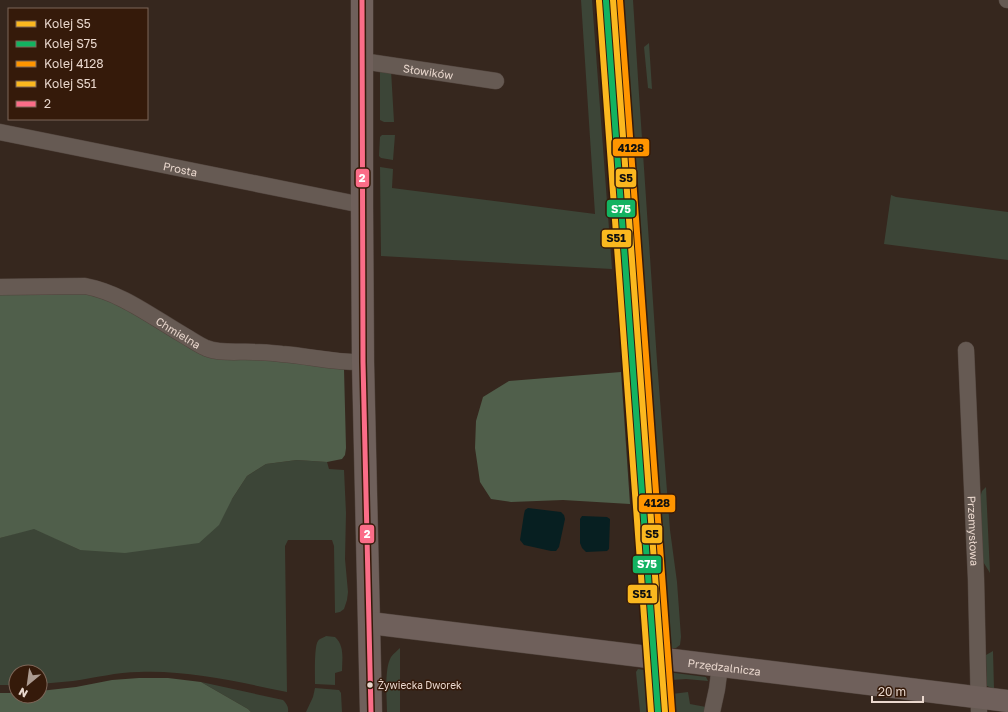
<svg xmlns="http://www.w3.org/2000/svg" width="1008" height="712" viewBox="0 0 1008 712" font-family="'Golos Text',sans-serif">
  <rect width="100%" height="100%" fill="#36271e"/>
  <path fill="#3c4537" d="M581 0H592L612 269 381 256 380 167 393 169 392 188 595 214Z
    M618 0H633L639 94 657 361 670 530 677 582 681 637 680 645 676 648H670L665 645Z
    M649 43 652 89 648 88 644 47Z
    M383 70H391L394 122H384L380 120V72Z
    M382 135H395L393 160 381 158 379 156 380 137Z
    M891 195 896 197 1008 212V260L884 244Z
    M297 460 327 462 329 469 344 470 346 513 345 559 348 592 347 600 344 609 340 612 335 613 334 546 332 540H288L285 546 287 692C238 682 189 670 139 672 117 672 95 678 73 681 62 682 51 683 40 684V672H16V685H0V538L34 528 80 550 232 499 247 476 266 464Z
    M986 487 990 573 982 560 979 501 982 491Z
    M326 636 335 637C345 646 342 660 342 671L335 673V685L315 684C315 676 314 646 318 641 320 638 323 638 326 636Z
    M400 648V712H387C387 698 384 669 391 657 394 653 397 651 400 648Z
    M993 651 994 689 987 686 986 655Z
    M638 669 644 670 647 712H640L636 672Z
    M667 672 706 677 708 681 686 679 672 680V694L688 692 690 704 706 707 705 712H672L671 698 669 696Z
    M201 682 283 700C286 703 289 707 288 712H251L248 709Z
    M315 688 339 690 341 693 342 712H306L313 697Z"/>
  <path fill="#505f4b" d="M0 291 97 292 193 344 344 369 346 448 345 455 342 459 327 462 297 460 266 464 247 476 232 499 219 525 199 543 125 553 80 550 34 529 0 538V539Z
    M621 372 630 504 563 500 511 502 491 499 480 482 475 448 476 421 483 397 509 381Z
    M139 678H168L201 682 248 709 251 712H0V693H16V696H40V691L76 687 112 680Z"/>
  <path fill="#071f21" d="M528 508 561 512 564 515 565 519 559 547 556 551H551L524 545 520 540 524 514 525 510Z
    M582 516 607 517 610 519 609 549 607 551 586 552 582 548 580 543V519Z"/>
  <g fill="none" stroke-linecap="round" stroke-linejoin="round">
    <defs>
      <g id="street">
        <path d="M1007 0H1008"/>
        <path id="s1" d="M362 61 496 81"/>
        <path id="s2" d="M0 132 362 205"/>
        <path id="s3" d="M0 287 85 286C122 293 152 317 185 336 192 340 199 345 206 348 221 354 239 351 254 352 263 352 273 353 282 354 309 356 336 363 363 362"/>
        <path id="s4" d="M966 350 976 579 979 712"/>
        <path d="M712 712 717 689 720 666"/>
      </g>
      <g id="secondary">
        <path d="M362 0V205L363 362 371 712"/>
        <path id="s5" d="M370 623 1008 701"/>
      </g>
    </defs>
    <use href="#street" stroke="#51443d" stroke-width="17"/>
    <use href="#secondary" stroke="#51443d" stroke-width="23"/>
    <use href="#street" stroke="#665a53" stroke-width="16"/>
    <use href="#secondary" stroke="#6f605b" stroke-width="22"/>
    <defs>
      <path id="bus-1" d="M362 0 363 362 371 712"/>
    </defs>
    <use href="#bus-1" stroke="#351a0a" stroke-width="8"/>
    <use href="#bus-1" stroke="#fb6d88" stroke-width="5"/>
    <defs>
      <path id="rail-1" d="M613 0 665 712"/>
      <path id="rail-2" d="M606 1 658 712"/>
      <path id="rail-3" d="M620 0 672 711"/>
      <path id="rail-4" d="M599 1 651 712"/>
    </defs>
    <use href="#rail-1" stroke="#351a0a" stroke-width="9"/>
    <use href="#rail-2" stroke="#351a0a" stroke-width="9"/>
    <use href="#rail-3" stroke="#351a0a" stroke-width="9"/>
    <use href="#rail-4" stroke="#351a0a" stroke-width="9"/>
    <use href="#rail-1" stroke="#fbb81f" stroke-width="6"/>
    <use href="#rail-2" stroke="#13b361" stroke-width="6"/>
    <use href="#rail-3" stroke="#ff9500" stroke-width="6"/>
    <use href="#rail-4" stroke="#fbb81f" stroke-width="6"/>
  </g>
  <circle fill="#ead8ce" stroke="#351a0a" stroke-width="1.5" cx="370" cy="685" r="3.5"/>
  <g text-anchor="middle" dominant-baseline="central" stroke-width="3" stroke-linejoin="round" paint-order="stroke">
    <g font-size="10" fill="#ead8ce" stroke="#351a0a" text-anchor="start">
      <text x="378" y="685">Żywiecka Dworek</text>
    </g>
    <g font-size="11" fill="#ead8ce" stroke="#351a0a">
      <text stroke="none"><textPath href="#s1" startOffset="67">Słowików</textPath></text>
      <text stroke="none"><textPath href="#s2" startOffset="184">Prosta</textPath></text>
      <text stroke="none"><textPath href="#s3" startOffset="190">Chmielna</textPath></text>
      <text stroke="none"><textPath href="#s4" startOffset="181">Przemysłowa</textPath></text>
      <text stroke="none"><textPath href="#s5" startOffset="357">Przędzalnicza</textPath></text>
    </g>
  </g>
  <g stroke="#351a0a" stroke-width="1.5">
    <rect x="612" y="138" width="38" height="19" rx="4" fill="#ff9500"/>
    <rect x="615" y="168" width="22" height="20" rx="4" fill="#fbb81f"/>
    <rect x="355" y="168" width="15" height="20" rx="4" fill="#fb6d88"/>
    <rect x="606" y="199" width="30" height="19" rx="4" fill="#13b361"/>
    <rect x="601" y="229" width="31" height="19" rx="4" fill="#fbb81f"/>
    <rect x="638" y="494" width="38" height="19" rx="4" fill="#ff9500"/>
    <rect x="641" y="524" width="22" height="20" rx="4" fill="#fbb81f"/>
    <rect x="359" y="524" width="16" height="20" rx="4" fill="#fb6d88"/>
    <rect x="632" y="555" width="30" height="19" rx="4" fill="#13b361"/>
    <rect x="627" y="584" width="31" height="20" rx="4" fill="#fbb81f"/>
  </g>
  <g font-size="11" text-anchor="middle" font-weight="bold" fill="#fff">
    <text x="362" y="182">2</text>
    <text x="621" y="213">S75</text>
    <text x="367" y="538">2</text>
    <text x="647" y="568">S75</text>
  </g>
  <g font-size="11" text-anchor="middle" font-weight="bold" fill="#111">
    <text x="631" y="152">4128</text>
    <text x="626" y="182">S5</text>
    <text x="616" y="242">S51</text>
    <text x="657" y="507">4128</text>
    <text x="652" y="538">S5</text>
    <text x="642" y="598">S51</text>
  </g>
  <rect x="8" y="8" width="140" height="112" fill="#351a0a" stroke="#7d6658"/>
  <rect x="16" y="21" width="20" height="6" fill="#fbb81f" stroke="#7d6658"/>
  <text x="44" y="28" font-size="12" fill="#ead8ce">Kolej S5</text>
  <rect x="16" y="41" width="20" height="6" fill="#13b361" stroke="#7d6658"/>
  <text x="44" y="48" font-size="12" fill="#ead8ce">Kolej S75</text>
  <rect x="16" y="61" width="20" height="6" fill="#ff9500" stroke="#7d6658"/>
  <text x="44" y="68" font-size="12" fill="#ead8ce">Kolej 4128</text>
  <rect x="16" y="81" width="20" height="6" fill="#fbb81f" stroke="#7d6658"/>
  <text x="44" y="88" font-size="12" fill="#ead8ce">Kolej S51</text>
  <rect x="16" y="101" width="20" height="6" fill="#fb6d88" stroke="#7d6658"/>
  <text x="44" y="108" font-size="12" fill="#ead8ce">2</text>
  <g transform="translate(28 684) rotate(209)"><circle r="19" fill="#351a0a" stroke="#7d6658"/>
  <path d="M0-3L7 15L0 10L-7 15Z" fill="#ab9a90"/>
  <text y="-6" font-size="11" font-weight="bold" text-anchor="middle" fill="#ead8ce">N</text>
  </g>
  <path d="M872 696v6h51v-6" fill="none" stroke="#ead8ce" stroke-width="2"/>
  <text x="878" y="696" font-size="12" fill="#ead8ce" stroke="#351a0a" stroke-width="3" paint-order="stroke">20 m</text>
</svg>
